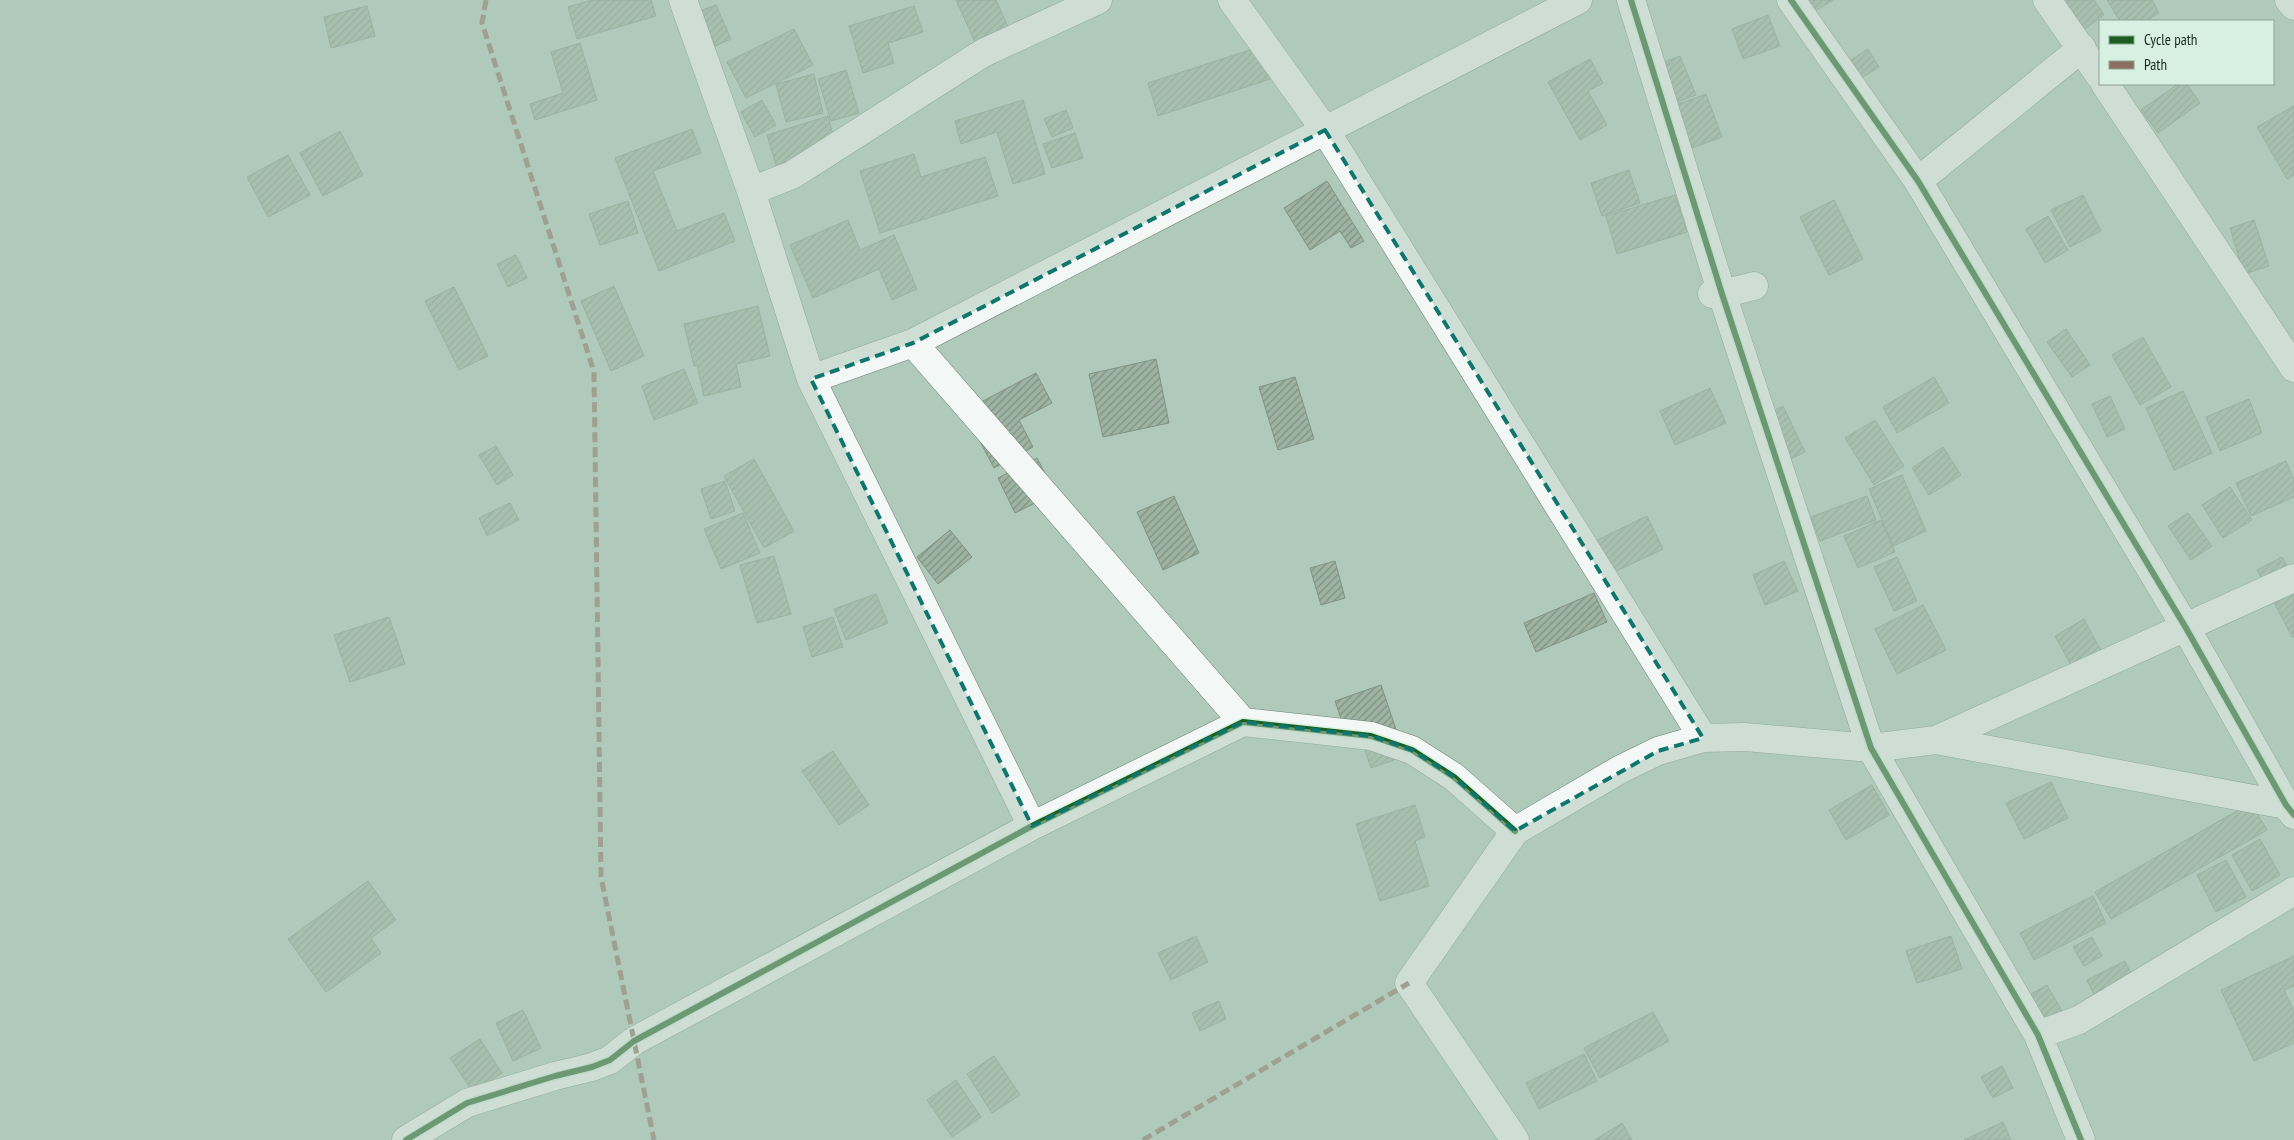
<svg xmlns="http://www.w3.org/2000/svg" width="2294" height="1140" viewBox="0 0 2294 1140" font-family="'PT Sans Narrow',sans-serif">
  <defs>
    <pattern id="building-hatch" width="6" height="6" patternUnits="userSpaceOnUse" patternTransform="scale(1.25)"><rect width="6" height="6" fill="#9eb3a1"/><path d="M-1 1l2-2M0 6l6-6M5 7l2-2" fill="none" stroke="#809283"/></pattern>
  </defs>
  <rect width="100%" height="100%" fill="#afcaba"/>
  <path fill="url(#building-hatch)" stroke="#819384" d="M592 0H651L656 16 577 39 568 7Z
    M956 0H996L1013 38 980 53Z
    M1802 0H1833L1810 14Z
    M2056 0H2094L2104 15 2079 33Z
    M2107 0H2152L2159 13 2146 21H2120Z
    M716 5 731 39 715 46 700 11Z
    M367 6 375 36 331 48 324 17Z
    M914 6 923 32 888 43 894 63 863 73 849 26Z
    M1768 15 1780 46 1743 59 1732 29Z
    M794 29 813 65 746 98 727 62Z
    M580 43 597 100 535 120 530 104 563 93 551 52Z
    M1259 47 1270 79 1158 116 1148 83Z
    M1868 49 1879 67 1858 80 1848 62Z
    M1680 56 1696 95 1667 106 1651 67Z
    M1590 59 1603 83 1588 91 1607 125 1580 140 1548 82Z
    M846 70 859 113 831 121 818 79Z
    M814 74 823 113 786 122 776 84Z
    M2178 84H2187L2200 103 2158 133 2141 110Z
    M1706 94 1722 137 1689 149 1673 106Z
    M762 100 776 125 755 137 741 112Z
    M1023 100 1045 174 1013 184 997 132 961 144 955 121Z
    M2294 106V175L2287 179 2257 127Z
    M1066 110 1073 128 1052 137 1044 119Z
    M828 116 836 147 776 165 767 135Z
    M692 129 701 153 653 171 677 231 724 213 735 241 659 271 615 158Z
    M340 131 363 175 323 196 300 153Z
    M1075 133 1083 158 1052 168 1043 144Z
    M914 154 921 177 985 157 998 196 880 233 860 171Z
    M288 155 310 195 268 217 247 177Z
    M1629 170 1640 203 1602 216 1591 183Z
    M1327 181 1364 241 1351 248 1340 231 1310 250 1284 208Z
    M1675 195 1687 232 1617 254 1606 216Z
    M2083 195 2101 231 2070 247 2051 210Z
    M1834 200 1863 259 1829 275 1800 217Z
    M628 201 638 233 600 245 589 214Z
    M2048 216 2068 250 2045 263 2026 229Z
    M848 220 860 250 894 235 917 289 892 300 879 269 813 298 790 245Z
    M2254 220 2269 266 2244 274 2230 228Z
    M516 255 527 278 508 287 497 264Z
    M614 286 644 356 611 371 581 301Z
    M454 287 488 356 459 370 425 301Z
    M758 306 770 356 736 364 741 387 704 396 697 365 694 366 684 324Z
    M2066 329 2090 365 2072 377 2047 342Z
    M2143 337 2171 387 2140 405 2112 355Z
    M1156 359 1169 423 1103 437 1089 374Z
    M684 369 698 403 654 420 642 386Z
    M1036 373 1052 403 1019 420 1033 447 994 468 964 411Z
    M1295 377 1314 439 1278 450 1259 387Z
    M1934 377 1949 403 1897 433 1883 407Z
    M1710 388 1726 423 1675 445 1660 411Z
    M2183 391 2212 453 2174 470 2146 408Z
    M2110 396 2125 429 2107 437 2092 404Z
    M2249 399 2262 433 2220 451 2206 417Z
    M1783 406 1805 452 1782 463 1761 417Z
    M1875 420 1904 466 1874 485 1845 438Z
    M496 446 513 475 497 485 479 455Z
    M1943 447 1961 475 1929 495 1912 468Z
    M1037 458 1055 493 1015 513 998 478Z
    M754 459 794 531 764 548 724 476Z
    M2286 461 2294 480V497L2251 516 2236 483Z
    M1902 475 1926 531 1893 546 1869 489Z
    M725 481 735 511 711 519 701 489Z
    M2230 487 2252 520 2223 538 2202 505Z
    M1174 496 1199 553 1163 570 1137 512Z
    M1867 496 1876 520 1820 541 1811 517Z
    M510 503 519 520 487 536 479 518Z
    M743 513 760 553 721 569 704 529Z
    M2188 513 2212 546 2191 560 2168 526Z
    M1647 516 1663 549 1593 582 1577 550Z
    M1881 520 1895 552 1858 568 1844 536Z
    M950 530 972 557 938 584 917 557Z
    M774 556 791 614 757 623 740 565Z
    M1897 557 1917 601 1894 611 1874 567Z
    M2282 557 2294 579V637H2292L2257 570Z
    M1335 561 1345 598 1321 605 1310 568Z
    M1784 561 1798 591 1765 605 1753 575Z
    M1594 593 1607 622 1536 652 1524 623Z
    M876 594 888 623 846 640 834 609Z
    M1923 605 1946 650 1897 674 1875 629Z
    M389 617 405 664 350 682 334 635Z
    M833 617 843 647 812 657 803 627Z
    M2084 619 2105 658 2076 674 2055 636Z
    M1381 685 1405 756 1371 768 1359 732 1347 736 1335 701Z
    M833 751 869 805 839 825 802 771Z
    M2051 782 2068 818 2024 839 2006 803Z
    M1872 785 1889 815 1846 840 1829 810Z
    M2251 803 2267 830 2111 919 2095 892Z
    M1415 805 1425 837 1415 841 1429 886 1380 901 1356 824Z
    M2260 839 2280 875 2252 891 2232 855Z
    M2226 860 2246 897 2216 912 2197 875Z
    M368 881 396 920 371 938 381 953 326 992 288 939Z
    M2093 896 2106 923 2034 960 2020 933Z
    M1196 936 1208 962 1171 980 1158 953Z
    M1951 936 1962 969 1917 983 1906 951Z
    M2092 937 2102 956 2084 966 2073 947Z
    M2294 956V986L2284 990 2294 1011V1043L2254 1061 2221 990Z
    M2125 961 2139 991 2101 1009 2087 980Z
    M2047 985 2073 1030 2042 1048 2015 1003Z
    M1219 1001 1226 1019 1200 1031 1192 1013Z
    M523 1010 541 1048 513 1061 496 1023Z
    M1653 1012 1669 1041 1600 1078 1584 1048Z
    M480 1039 502 1073 473 1092 450 1058Z
    M1584 1054 1597 1081 1539 1109 1526 1083Z
    M994 1056 1020 1095 992 1113 967 1074Z
    M2002 1066 2013 1088 1993 1098 1981 1077Z
    M956 1080 981 1117 952 1137 927 1100Z
    M2003 1122 2011 1140H1964Z
    M1622 1123 1632 1140H1595Z"/>
  <g fill="none" stroke-linecap="round" stroke-linejoin="round">
    <defs>
      <path id="minor" d="M683 0 751 191 811 379 1032 826
        M1232 0 1325 130 1703 738
        M1631 0 1722 294 1871 748 2038 1035 2081 1140
        M1791 0 1918 181 2186 628 2286 805 2294 815
        M2047 0 2100 76
        M2289 0 2294 6
        M2105 84 2294 368
        M1918 181 2082 48
        M751 191 792 175 983 53 1098 0
        M1712 294H1722L1754 286
        M913 343 1243 722
        M811 379 913 343 1578 0
        M1936 740 2286 805
        M2038 1035 2079 1020 2294 891
        M406 1140 467 1103 555 1076 592 1067 610 1060 634 1041 1032 826 1243 722 1371 736 1412 750 1454 777 1515 831
        M1515 1140 1409 983 1515 831 1621 769 1658 751 1703 738 1745 737 1871 748 1936 740 2294 578"/>
    </defs>
    <use href="#minor" stroke="#6c8176" stroke-width="29"/>
    <use href="#minor" stroke="#f3f7f5" stroke-width="28"/>
    <path stroke="#8d6e63" stroke-width="5" stroke-dasharray="10 5" stroke-linecap="butt" d="M486 0 482 23 594 372 601 877 654 1140
      M1143 1140 1409 983"/>
    <defs>
      <path id="cycleway" d="M1631 0 1722 294 1871 748 2038 1035 2081 1140
        M1791 0 1918 181 2186 628 2286 805 2294 815
        M406 1140 467 1103 555 1076 592 1067 610 1060 634 1041 1032 826 1243 722 1371 736 1412 750 1454 777 1515 831"/>
    </defs>
    <use href="#cycleway" stroke="#d7f0e1" stroke-width="9"/>
    <use href="#cycleway" stroke="#1b5e20" stroke-width="6"/>
  </g>
  <path d="M0 0H2294V1140H0ZM1325 130 1703 738 1658 751 1515 831 1454 777 1412 750 1371 736 1243 722 1032 826 811 379 913 343Z" fill="#afcaba" fill-opacity=".55" fill-rule="evenodd"/>
  <path fill="none" stroke="#0f766e" stroke-width="4" stroke-dasharray="10 6" stroke-linejoin="round" d="M1325 130 1703 738 1658 751 1515 831 1454 777 1412 750 1371 736 1243 722 1032 826 811 379 913 343Z"/>
  <rect x="2099" y="20" width="175" height="65" fill="#d7f0e1" stroke="#8aa193"/>
  <rect x="2109" y="36" width="25" height="8" fill="#1b5e20" stroke="#8aa193"/>
  <text x="2144" y="45" font-size="15" fill="#162a1f">Cycle path</text>
  <rect x="2109" y="61" width="25" height="8" fill="#8d6e63" stroke="#8aa193"/>
  <text x="2144" y="70" font-size="15" fill="#162a1f">Path</text>
</svg>
